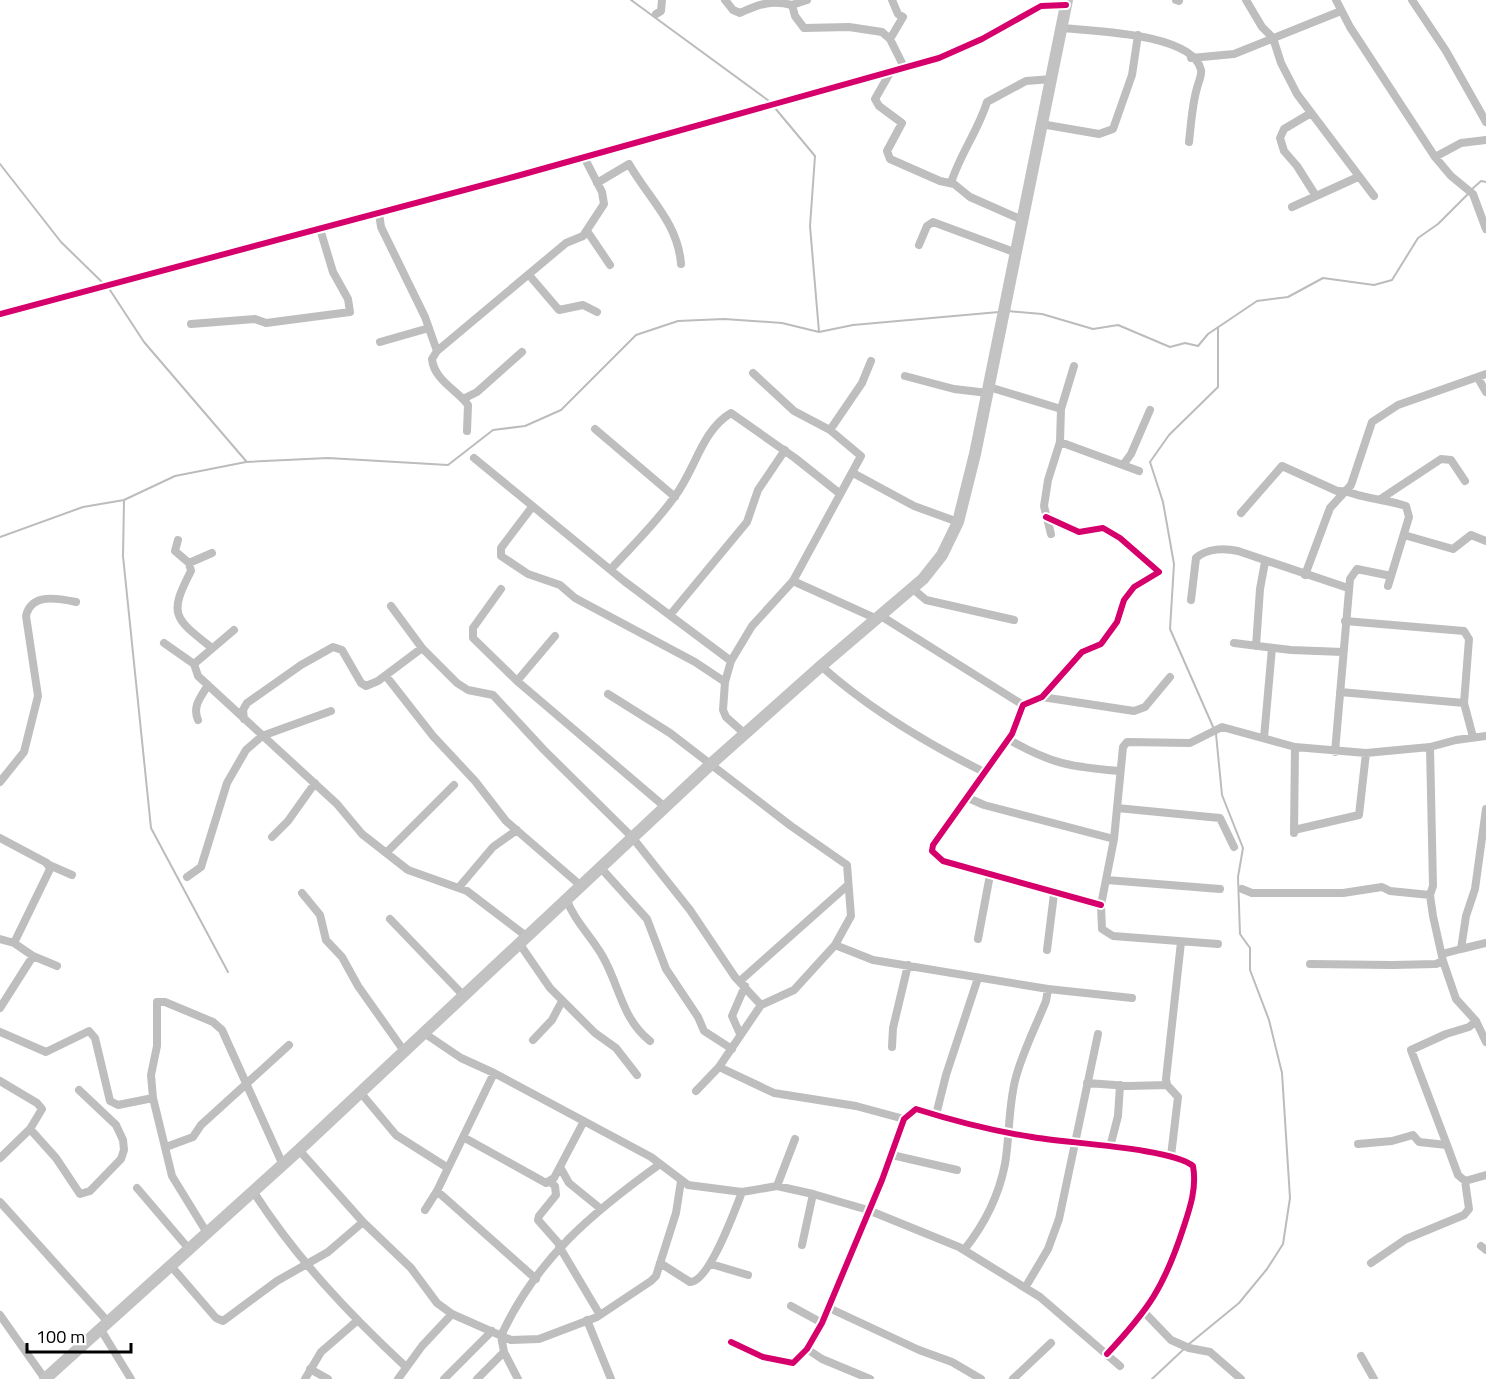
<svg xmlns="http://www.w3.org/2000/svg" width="1486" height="1379" viewBox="0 0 1486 1379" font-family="'Titillium Web',sans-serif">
  <rect width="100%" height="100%" fill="#fff"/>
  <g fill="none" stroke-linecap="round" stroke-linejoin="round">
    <path stroke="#bcbcbc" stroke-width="2" d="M631 0 769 101
      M775 108 815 156 810 226 819 332
      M0 164 61 242 104 284
      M1471 190 1481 181 1486 182
      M108 287 144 342 246 461
      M1008 311 1042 314 1093 329 1118 325 1170 347 1185 343 1198 346 1208 334 1257 301 1288 297 1323 278 1374 285 1392 280 1418 238 1438 224 1468 194
      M124 501 123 556 151 828 228 972
      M0 537 83 507 124 500 175 476 246 462 328 458 448 465 493 430 525 426 561 410 636 335 678 321 724 319 782 323 819 332 853 325 999 312
      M1214 729 1170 629 1174 564 1163 502 1150 462 1169 435 1218 387V327
      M1189 1344 1239 1303 1267 1269 1283 1244 1290 1198 1282 1073 1269 1020 1250 970V948L1240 934 1238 877 1243 848 1222 795 1216 734
      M1152 1379 1185 1348"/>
    <path stroke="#bebebe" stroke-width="8" d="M725 0 733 10 740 13C759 4 771 0 792 5L795 16 804 28 849 27 882 32 890 39
      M892 0 898 14 903 17 890 39 904 67
      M1176 0 1179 1
      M1246 0 1262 27 1273 38 1281 63 1297 94 1374 196
      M1336 0 1350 27 1435 157 1451 176 1473 194 1486 229
      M1412 0 1446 51 1486 122
      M792 5 807 0
      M656 14 661 11 662 0
      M1062 28C1091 31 1193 33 1201 70 1202 76 1198 83 1197 88 1192 105 1191 125 1189 142
      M1191 58 1234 54 1341 11
      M891 71 875 99 879 106 902 123 887 151 890 159 940 181 954 184 970 197 1020 219
      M1311 113 1284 129 1280 138 1284 151 1297 166 1316 196
      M1041 124 1099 134 1113 129 1132 75 1138 35
      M1435 157 1461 143 1486 140
      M597 183 629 164C649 199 678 223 681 264
      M951 183C960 154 978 131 987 102L1026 81 1052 79
      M1292 207 1358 177
      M379 213 381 227 425 317 437 351
      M587 231 610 265
      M919 245 927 226 933 222 1014 252
      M529 275 559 310 583 305 597 312
      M0 314 517 176 939 58 982 39 1041 6 1066 5
      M191 324 255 319 266 323 350 312 348 299 333 272 320 229
      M380 342 429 328
      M905 376 954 389 988 393
      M1478 378 1486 392
      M989 387 1061 409
      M463 399 477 392 522 352
      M595 429 675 497
      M830 430 862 383 871 361
      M467 431 468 405C457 390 434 380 432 359L437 351 566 243 583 236 604 204 602 192 584 157
      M1060 442 1139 471
      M474 458 624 581 731 661
      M1123 465 1131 454 1150 410
      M853 473 914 506 958 522
      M1382 498 1441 459 1451 460 1465 481
      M532 507 501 548V556L528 574 560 585 575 598 695 662 725 682
      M1241 513 1282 466 1337 491C1348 490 1352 494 1362 496 1377 500 1391 501 1406 506L1409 517 1388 586
      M1046 517 1079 532 1103 528 1120 538 1159 572 1134 587 1124 600 1117 622 1101 644 1082 652 1042 697 1023 705 1012 734 933 845 932 851 943 861 1101 905
      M1051 534 1044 506 1048 480 1060 442 1061 409 1074 366
      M1404 535 1453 549 1471 535 1486 541
      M178 540 175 551 189 563 191 571C168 615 174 618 212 648
      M189 563 212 553
      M611 569C633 545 657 522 675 496 695 470 702 430 731 413L795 458 839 493
      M1305 575 1330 508 1351 485 1372 422 1398 405 1486 374
      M793 581 877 619
      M501 589 473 628V638L517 681 665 807
      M913 589 926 600 1014 620
      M1191 600 1196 558C1207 548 1225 548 1238 551L1348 588
      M391 606 422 648 457 683 468 690 493 695 544 750 632 837 690 910 735 977 761 1005
      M670 615 747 522 758 490 785 450
      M881 616 1023 705
      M1345 621 1464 631 1469 639 1464 703 1473 737
      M234 630 194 664 198 676 337 804 362 834 408 870 467 891 526 936
      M164 643 194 664
      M1234 643 1291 650 1343 652
      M1256 646 1260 589 1265 562
      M821 666C869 709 926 743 984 772
      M386 676 433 736 475 781 506 821 580 885
      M517 681 555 636
      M1340 692 1464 703
      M608 694 670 733 791 826 847 865 851 916 835 945 794 990 761 1005 719 1067 696 1091
      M1042 697 1134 711 1145 707 1170 677
      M244 719 243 710 247 703 301 665 333 647 342 650 361 683 366 686 378 681 422 648
      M198 720C192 706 201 697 208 685
      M745 734 726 717 723 710 725 682 731 661 752 626 793 581 861 456 830 430 794 411 753 373
      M1264 738 1272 648
      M1008 739C1051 764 1071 767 1120 771
      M1430 747 1433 886 1430 895 1433 916 1443 961 1456 999 1476 1021 1486 1042
      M1335 752 1350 579 1357 569 1391 576
      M0 782 24 752 38 696 26 616C31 593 57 598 76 602
      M966 797 984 805 1114 839
      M1117 808 1220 818 1234 847
      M1294 830 1359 815 1366 753
      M1294 833 1295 747
      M272 837 288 821 315 783
      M0 838 47 863 50 869 14 943
      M387 852 454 785
      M47 864 72 875
      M600 867 647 919 666 969 698 1017 704 1031 732 1049
      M187 877 201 867 227 783 246 750 262 736 331 711
      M1107 880 1220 889
      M460 886 493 847 517 830
      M1242 889 1252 893H1343L1382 887 1390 891 1430 895
      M302 893 320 915 326 940 342 957 358 986 404 1051
      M566 898C574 921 592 937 603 957 620 987 622 1019 650 1041
      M390 919 463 995
      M0 939 14 943 33 956 0 1008
      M978 939 990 875
      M519 943 550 988 595 1033 616 1048 637 1075
      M1218 944 1113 936 1102 929 1101 905 1114 839 1123 747 1127 742 1190 743 1222 727 1295 747 1366 753 1430 747 1456 740 1486 736
      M835 945 873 960 1048 989 1132 998
      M1461 949 1486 943
      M1047 950 1054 894
      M1442 954 1461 949 1466 916 1475 889 1486 809
      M33 956 57 966
      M1310 964 1392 965 1436 964 1443 961
      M740 981 848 885
      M0 1032 46 1052 89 1031 95 1038 110 1101 118 1105 153 1098
      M424 1033 461 1058 494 1073 651 1157 688 1185 742 1192 777 1186 813 1194 868 1210 959 1247 1040 1297 1120 1366
      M740 1034 732 1016 745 986
      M533 1040 552 1020 562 1001
      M892 1047 893 1028 908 965
      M719 1067 774 1093 856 1106 904 1119
      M0 1081 37 1103 42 1109 30 1129 0 1158
      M1087 1083 1129 1086 1167 1085
      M360 1092 396 1135 448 1168
      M936 1115 946 1075 978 978
      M30 1129 56 1158 80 1194 90 1191 121 1159 124 1150 123 1140 116 1125 79 1090
      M463 1137 546 1183 554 1178 584 1121
      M1358 1144 1392 1141 1413 1135 1419 1142 1447 1145 1458 1175 1465 1181 1486 1175
      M1447 1145 1411 1050 1446 1034 1469 1027 1476 1021
      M166 1147 193 1137 201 1125 289 1045
      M1110 1147 1118 1116 1120 1085
      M299 1150 363 1222 411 1268 437 1303 452 1314 511 1340 539 1339 597 1317 651 1281 656 1276 676 1213 681 1181
      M892 1155 957 1170
      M1171 1156 1178 1097 1167 1085 1166 1079 1181 942
      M560 1167 569 1183 601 1209
      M550 1182 555 1186 556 1195 539 1216 538 1220 560 1245
      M777 1186 795 1139
      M137 1188 189 1249
      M253 1191C295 1257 349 1314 406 1367
      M437 1191 536 1279
      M0 1202 109 1323
      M425 1210 437 1191 494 1073
      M207 1233 172 1176 153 1098 151 1075 157 1046V1002H165L213 1022 222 1030 283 1165
      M802 1245 813 1194
      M559 1246 600 1315
      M1481 1246 1486 1250
      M964 1250C984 1225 999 1195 1005 1164 1010 1135 1008 1105 1016 1077 1023 1051 1036 1026 1046 1001L1048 989
      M660 1263 690 1282C709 1282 735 1210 742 1192
      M1371 1263 1406 1239 1464 1215 1469 1209 1465 1181
      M711 1264 748 1275
      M171 1266 216 1318 223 1321 277 1281 328 1252 363 1222
      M1025 1288 1048 1249 1059 1219 1098 1034
      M791 1306 822 1323
      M829 1308 919 1350 952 1362 981 1379
      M1144 1312 1171 1340 1189 1348 1210 1352 1241 1379
      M0 1315 45 1379
      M587 1320 611 1379
      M101 1330 131 1379
      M731 1342 763 1357 793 1363 807 1349 822 1323 882 1180 904 1119 916 1109C954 1121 993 1131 1032 1137 1063 1143 1173 1148 1193 1166 1197 1188 1190 1208 1183 1229 1164 1287 1149 1309 1107 1354
      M807 1349 822 1359 870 1379
      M1361 1356 1374 1379
      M310 1369 328 1379
      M305 1379 321 1352 358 1320
      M398 1379 422 1346 452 1314
      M444 1379 492 1331
      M477 1379 504 1352
      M518 1379 504 1352 501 1336C536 1259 593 1212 660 1164
      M1013 1379 1051 1343"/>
    <path stroke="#c2c2c2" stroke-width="12" d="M45 1379 299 1150 712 763 821 666 923 579 942 555 958 522 975 454 1067 0"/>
    <defs>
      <path id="cycleway" d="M0 314 517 176 939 58 982 39 1041 6 1066 5
        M1046 517 1079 532 1103 528 1120 538 1159 572 1134 587 1124 600 1117 622 1101 644 1082 652 1042 697 1023 705 1012 734 933 845 932 851 943 861 1101 905
        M731 1342 763 1357 793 1363 807 1349 822 1323 882 1180 904 1119 916 1109C954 1121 993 1131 1032 1137 1063 1143 1173 1148 1193 1166 1197 1188 1190 1208 1183 1229 1164 1287 1149 1309 1107 1354"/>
    </defs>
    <use href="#cycleway" stroke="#fff" stroke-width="10"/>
    <use href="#cycleway" stroke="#d6006c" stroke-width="6"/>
  </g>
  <path d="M27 1343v9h104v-9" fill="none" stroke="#000000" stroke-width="3"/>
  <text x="36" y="1343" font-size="18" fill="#000000" stroke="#ffffff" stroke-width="4.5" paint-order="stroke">100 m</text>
</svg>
